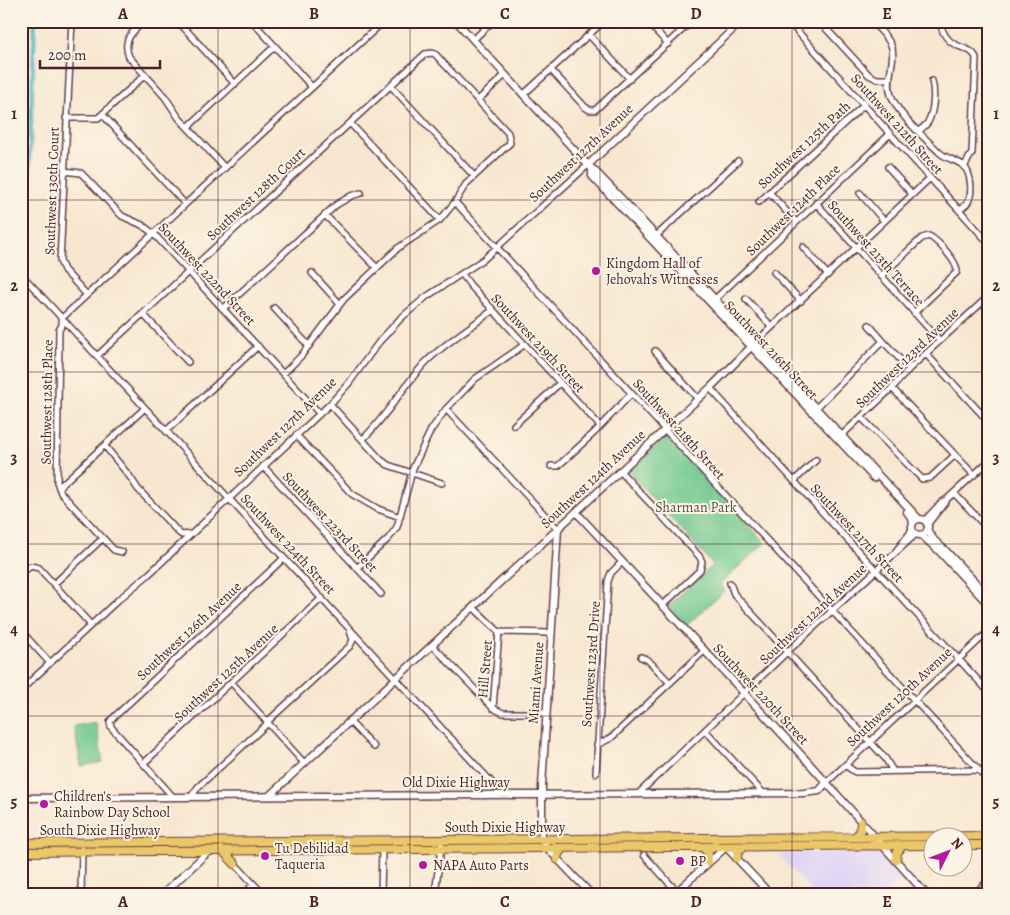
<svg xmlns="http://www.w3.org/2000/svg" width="1010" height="915" viewBox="0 0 1010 915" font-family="Alegreya,serif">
  <rect width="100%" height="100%" fill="#fcf5e5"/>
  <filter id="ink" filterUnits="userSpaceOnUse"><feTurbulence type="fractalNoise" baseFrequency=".02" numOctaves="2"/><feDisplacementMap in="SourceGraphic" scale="10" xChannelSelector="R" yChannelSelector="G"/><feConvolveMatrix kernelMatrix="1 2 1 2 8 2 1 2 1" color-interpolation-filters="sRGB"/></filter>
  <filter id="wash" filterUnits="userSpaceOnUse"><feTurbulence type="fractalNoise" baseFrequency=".0096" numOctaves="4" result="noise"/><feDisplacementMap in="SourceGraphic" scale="20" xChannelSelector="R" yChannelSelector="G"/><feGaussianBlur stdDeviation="1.12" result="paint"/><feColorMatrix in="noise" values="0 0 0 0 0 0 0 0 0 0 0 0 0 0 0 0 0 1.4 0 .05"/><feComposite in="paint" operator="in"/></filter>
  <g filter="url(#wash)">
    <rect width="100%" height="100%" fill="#f8e7d0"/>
    <path fill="#dfd5f5" d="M777 853H882L903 876 885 894H814Z"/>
    <path fill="#70c88e" stroke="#5d745c" d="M666 436 765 543 720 584 725 590 686 626 668 606 713 565 628 471Z
      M96 722 103 762 81 766 74 726Z"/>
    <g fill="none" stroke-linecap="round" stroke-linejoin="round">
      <path stroke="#43b1bf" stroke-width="4.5" d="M25 267 35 21
        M21 519 24 281"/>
    </g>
  </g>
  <g filter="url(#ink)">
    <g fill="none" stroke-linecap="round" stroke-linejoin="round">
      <defs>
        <path id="minor" d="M72 21 60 261 64 270 87 295
          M144 21C132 33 122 39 129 57L165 97 179 118 225 168
          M178 21 235 84
          M252 21 312 87
          M647 21 668 44
          M788 21 989 243
          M819 21 869 75 877 79H889
          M871 21C878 28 887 36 891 45 897 59 885 78 891 95 898 115 924 137 939 152 946 159 957 160 964 166 971 174 973 192 968 202 966 205 962 208 959 210
          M940 21C945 53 971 43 976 58L972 153 964 167
          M21 23 23 21
          M589 35 630 79
          M473 40 493 21
          M551 70 585 107 590 110H595L692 21
          M391 86 474 176
          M523 95 604 21
          M478 100 505 75
          M103 115 185 204
          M66 118H98L145 75
          M350 123 440 220
          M188 127 275 46
          M919 131C922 128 926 126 928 122 934 111 935 92 932 81
          M888 167 912 194
          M64 171 81 173 122 216 142 225 154 234 319 413
          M769 192 796 222
          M860 193 884 221
          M455 202 989 781
          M759 202 864 105
          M816 203 940 341
          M325 215 377 268
          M656 236 738 161
          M803 247 828 275
          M774 272 801 301
          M312 273 339 303
          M21 274 496 787
          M462 274 470 285 600 426
          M881 276 922 238 929 236C938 241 958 262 957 272L914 313
          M746 299 772 327
          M713 301 890 134
          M274 308 309 346
          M223 309 336 205 351 196 361 193
          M143 314 188 362
          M869 325 883 341
          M755 343 930 178
          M655 351 698 399
          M926 354 989 422
          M97 356 425 54 432 53 435 54 508 133 510 143 466 184 455 202 440 220 398 248 344 299 301 356 283 374
          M710 388 833 524 989 692
          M892 388 974 475
          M330 404 380 459 388 465 442 483
          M816 408 883 341 909 369
          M446 409 558 529
          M861 417 922 479 930 478 955 455
          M514 425 560 383
          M166 431 258 346
          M296 435 352 494 378 509 400 517
          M841 436 892 388 909 369 989 296
          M363 439C387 416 403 386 426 362 446 342 470 328 493 310
          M105 446 130 477 138 489 179 533 182 535 190 534
          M263 466 381 594
          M551 466H558L595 432 631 394
          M620 471 700 557 702 562 700 570 662 606
          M794 481 816 460
          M59 487 145 408
          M954 493 989 530
          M924 521 942 502 946 500 989 461
          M927 525 946 501
          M896 551 910 533 912 528
          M122 552 114 550 61 493 57 482 59 330 62 325V318L384 21
          M357 568 389 538 397 527 413 468 431 430 446 409 475 379 524 345
          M21 573 31 566 39 568 91 625
          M730 583 734 594 885 758 893 771
          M54 584 103 538
          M473 607 499 632 552 633
          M21 631 50 663
          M432 645 493 708 503 713H547
          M641 657 648 660 670 683
          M232 683 304 763
          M21 690 118 600 149 574 330 404 349 383 379 342 401 318 426 297 484 259 588 165
          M493 708 499 632
          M349 721 374 747
          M267 722 350 646 353 640 350 631
          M705 730 763 793
          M597 745 611 738 704 651
          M144 763 322 598
          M845 765 855 772 978 770
          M21 770H24
          M596 773 608 581 611 573 622 562
          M826 783 989 631
          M638 794 787 652 916 534
          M173 797 111 727 110 722 112 719 284 558
          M191 797 198 787 268 723
          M644 855 679 894
          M235 864 263 894
          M81 894 82 849
          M244 894 254 884
          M381 894 382 849
          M435 894 442 840
          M974 894 989 880"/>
        <path id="tertiary" d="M456 21 588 165 596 172 620 197 919 519
          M588 165 742 21
          M592 170V176L874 478
          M576 512 807 761 926 894
          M907 512 912 519 913 523
          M912 527a8 8 0 1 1 16 0a8 8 0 1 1-16 0Z
          M558 529 542 786V839L547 848 591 894
          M927 530 934 540 946 551 989 597
          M921 535 939 551 989 605
          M269 796 710 388 755 343
          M21 798 804 793 819 791 826 783
          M163 894 209 851
          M674 894 726 847 770 894"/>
        <path id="trunk" d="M855 837 860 832 861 822
          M21 843 989 836
          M962 845H989
          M703 847 708 853V862
          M222 850 235 864
          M21 852 932 845
          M737 858 738 852 743 847
          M557 859 558 854 563 848
          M896 860 897 853 902 846"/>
      </defs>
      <use href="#minor" stroke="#643d44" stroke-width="8"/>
      <use href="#tertiary" stroke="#643d44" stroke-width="9"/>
      <use href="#trunk" stroke="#643d44" stroke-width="10"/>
      <use href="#minor" stroke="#fff" stroke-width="5"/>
      <use href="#tertiary" stroke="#fff" stroke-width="6"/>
      <use href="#trunk" stroke="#eac769" stroke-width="8"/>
    </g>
  </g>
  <path fill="none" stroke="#4a1f2b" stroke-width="1" stroke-opacity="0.55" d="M218 21V894M410 21V894M600 21V894M792 21V894M21 200H989M21 372H989M21 544H989M21 716H989"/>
  <g fill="#b5179e" stroke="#fcf5e5" stroke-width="2">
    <circle cx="596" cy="271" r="5"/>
    <circle cx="44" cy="804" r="5"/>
    <circle cx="265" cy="856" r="5"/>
    <circle cx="680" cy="861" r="5"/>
    <circle cx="423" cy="865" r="5"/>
  </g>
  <g text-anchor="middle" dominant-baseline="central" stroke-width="4" stroke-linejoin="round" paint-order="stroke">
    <g font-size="14" fill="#4a1f2b" stroke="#fcf5e5">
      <text transform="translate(897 124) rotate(48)">Southwest 212th Street</text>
      <text transform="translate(804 145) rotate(-43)">Southwest 125th Path</text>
      <text transform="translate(581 153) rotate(-43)">Southwest 127th Avenue</text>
      <text transform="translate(52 191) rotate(-88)">Southwest 130th Court</text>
      <text transform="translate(256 194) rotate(-43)">Southwest 128th Court</text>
      <text transform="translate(793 210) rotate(-44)">Southwest 124th Place</text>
      <text transform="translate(876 253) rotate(48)">Southwest 213th Terrace</text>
      <text transform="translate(207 274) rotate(47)">Southwest 222nd Street</text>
      <text transform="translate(538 343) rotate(47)">Southwest 219th Street</text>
      <text transform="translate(771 350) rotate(47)">Southwest 216th Street</text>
      <text transform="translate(907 358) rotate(-44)">Southwest 123rd Avenue</text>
      <text transform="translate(47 402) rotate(-89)">Southwest 128th Place</text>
      <text transform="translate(285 427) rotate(-44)">Southwest 127th Avenue</text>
      <text transform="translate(679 429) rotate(48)">Southwest 218th Street</text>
      <text transform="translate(593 479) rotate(-43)">Southwest 124th Avenue</text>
      <text transform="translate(330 522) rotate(47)">Southwest 223rd Street</text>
      <text transform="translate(857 533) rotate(47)">Southwest 217th Street</text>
      <text transform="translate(288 544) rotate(47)">Southwest 224th Street</text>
      <text transform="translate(813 614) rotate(-43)">Southwest 122nd Avenue</text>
      <text transform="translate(189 631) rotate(-43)">Southwest 126th Avenue</text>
      <text transform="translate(591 664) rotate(-86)">Southwest 123rd Drive</text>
      <text transform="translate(485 669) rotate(-85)">Hill Street</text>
      <text transform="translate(226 673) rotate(-43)">Southwest 125th Avenue</text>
      <text transform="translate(536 683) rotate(-86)">Miami Avenue</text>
      <text transform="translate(761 694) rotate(47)">Southwest 220th Street</text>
      <text transform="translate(899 697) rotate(-43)">Southwest 120th Avenue</text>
      <text x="456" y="782">Old Dixie Highway</text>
      <text x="505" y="827">South Dixie Highway</text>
      <text x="100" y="830">South Dixie Highway</text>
    </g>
    <g font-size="14" fill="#4a1f2b" stroke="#fcf5e5" text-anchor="start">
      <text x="606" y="263">Kingdom Hall of<tspan x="606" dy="16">Jehovah's Witnesses</tspan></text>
      <text x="54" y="796">Children's<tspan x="54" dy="16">Rainbow Day School</tspan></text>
      <text x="275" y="848">Tu Debilidad<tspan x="275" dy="16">Taqueria</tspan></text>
      <text x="690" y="861">BP</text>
      <text x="433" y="865">NAPA Auto Parts</text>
    </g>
    <g font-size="14" fill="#555249" stroke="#fcf5e5">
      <text x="696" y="507">Sharman Park</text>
    </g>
  </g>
  <rect width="1010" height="915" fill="none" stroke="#fcf5e5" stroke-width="55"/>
  <g transform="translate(948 852) rotate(48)"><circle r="24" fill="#fcf5e5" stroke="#b59f9b"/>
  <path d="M0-4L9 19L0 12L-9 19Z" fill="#b5179e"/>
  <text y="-8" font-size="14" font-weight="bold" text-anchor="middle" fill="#4a1f2b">N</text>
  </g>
  <path d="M40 60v8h120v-8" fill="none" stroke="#4a1f2b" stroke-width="2.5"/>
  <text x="48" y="60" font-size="15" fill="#4a1f2b" stroke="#fcf5e5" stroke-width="4" paint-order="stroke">200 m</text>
  <rect x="28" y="28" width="954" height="860" fill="none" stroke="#4a1f2b" stroke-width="2"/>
  <g font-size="16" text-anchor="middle" font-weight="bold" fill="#4a1f2b">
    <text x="123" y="19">A</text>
    <text x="314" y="19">B</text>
    <text x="505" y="19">C</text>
    <text x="696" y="19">D</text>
    <text x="887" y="19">E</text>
    <text x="14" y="119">1</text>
    <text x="996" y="119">1</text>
    <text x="14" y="291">2</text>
    <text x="996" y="291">2</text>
    <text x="14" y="463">3</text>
    <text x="996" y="463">3</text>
    <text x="14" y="635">4</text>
    <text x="996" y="635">4</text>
    <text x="14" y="807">5</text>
    <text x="996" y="807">5</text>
    <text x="123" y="907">A</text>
    <text x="314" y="907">B</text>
    <text x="505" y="907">C</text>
    <text x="696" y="907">D</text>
    <text x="887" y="907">E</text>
  </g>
</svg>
